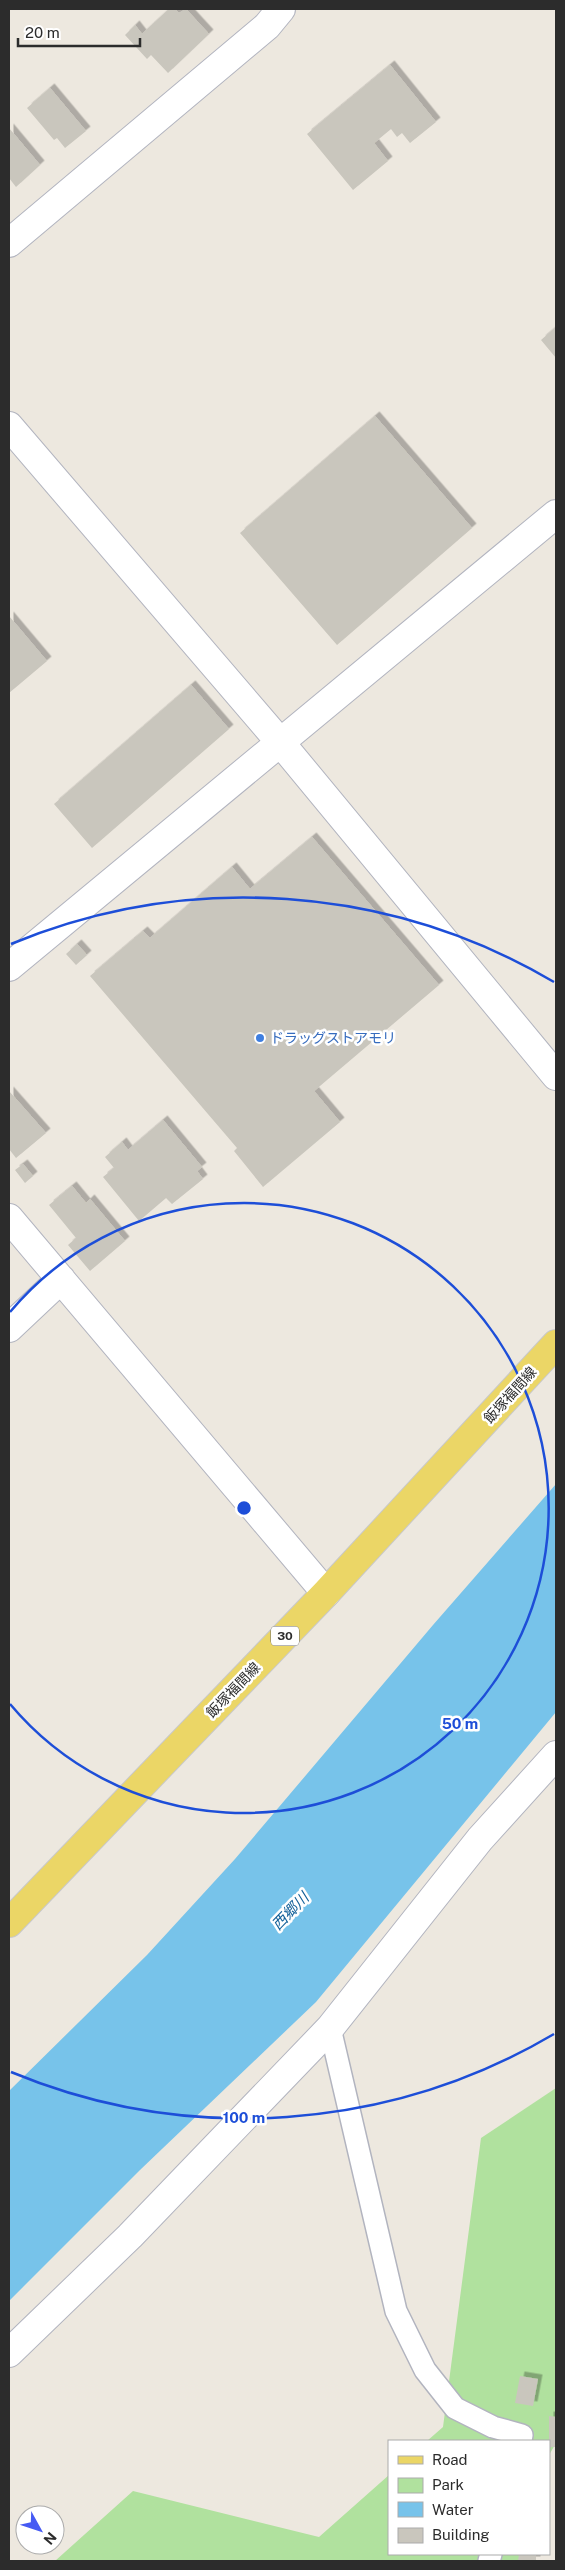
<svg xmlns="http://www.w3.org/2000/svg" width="565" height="2570" viewBox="0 0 565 2570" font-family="'Public Sans','Noto Sans JP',sans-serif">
  <defs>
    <filter id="shadow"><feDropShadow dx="4.5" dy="-4.5" stdDeviation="0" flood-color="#0004"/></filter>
  </defs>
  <rect width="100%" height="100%" fill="#ede8df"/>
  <path fill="#b0e19e" d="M556 2088V2443L549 2455V2441H427L443 2427 481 2138Z
    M389 2475V2554H520L522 2561H55L133 2491 319 2537Z"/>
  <path fill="#77c3ea" d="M556 1484V1712L316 2002 140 2170 9 2301V2091L147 1955 235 1859 433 1625Z"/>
  <path fill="#c9c6bd" filter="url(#shadow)" d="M169 9H175L179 13 186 9 209 34 168 73 151 55 147 59 125 35 135 25 142 34Z
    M390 65 436 122 410 143 402 133 397 137 391 129 374 143 388 161 353 190 307 134Z
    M50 88 86 131 65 148 57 138 54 140 27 108Z
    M9 128 40 165 16 187 9 178Z
    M556 327V358L541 340Z
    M375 416 472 528 337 645 240 533Z
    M9 616 47 661 9 693Z
    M191 685 229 729 92 848 54 804Z
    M312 837 439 985 314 1091 340 1122 263 1187 234 1151 237 1148 90 976 143 931 150 938 232 867 250 889Z
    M77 944 87 955 76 965 66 954Z
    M9 1091 46 1133 16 1158 9 1149Z
    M163 1120 202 1167 197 1171 203 1179 172 1204 166 1198 139 1221 103 1177 114 1168 105 1157 122 1142 128 1150Z
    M23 1164 33 1176 25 1183 15 1170Z
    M72 1186 86 1203 90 1199 125 1241 90 1271 68 1245 76 1238 49 1205Z
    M520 2376 538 2379 533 2406 515 2403Z
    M549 2416 556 2417V2447H549Z
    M519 2554H536V2561H518Z"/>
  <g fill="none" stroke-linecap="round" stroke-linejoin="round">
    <defs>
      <path id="lane" d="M330 2028 396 2311 425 2370 455 2408 493 2427 522 2435 521 2441
        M489 2561 491 2554"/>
      <path id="street" d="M9 243 267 26 281 9
        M9 426 280 742 556 1076
        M9 967 556 514
        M9 1218 326 1593
        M9 1328 61 1279
        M9 2353 130 2236 330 2028 480 1839 556 1755"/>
      <path id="primary" d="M9 1923 326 1593 556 1344"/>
    </defs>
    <use href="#lane" stroke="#b2b4bf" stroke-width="24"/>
    <use href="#street" stroke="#b2b4bf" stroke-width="30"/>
    <use href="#primary" stroke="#c8c8c8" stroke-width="30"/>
    <use href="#lane" stroke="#fff" stroke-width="21"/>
    <use href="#street" stroke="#fff" stroke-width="28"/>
    <use href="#primary" stroke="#ebd666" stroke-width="28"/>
  </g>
  <g fill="none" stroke="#1d4ed8" stroke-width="2.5">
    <path d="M10 1312A305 305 0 1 1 10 1704"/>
    <path d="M554 2034A610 610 0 0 1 11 2072M11 944A610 610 0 0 1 554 982"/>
  </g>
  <circle fill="#3f7fe0" stroke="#fff" stroke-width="2" cx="260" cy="1038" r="5"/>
  <g text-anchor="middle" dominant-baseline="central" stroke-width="5" stroke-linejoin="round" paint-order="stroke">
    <rect fill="#fff" stroke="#6b6b6b" stroke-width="1" x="271" y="1626.5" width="28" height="19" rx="4"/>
    <g font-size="12" font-weight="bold" fill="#2c2c2c">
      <text x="285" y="1636">30</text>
    </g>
    <g font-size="14" fill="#366cbe" stroke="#fff" text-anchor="start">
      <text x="270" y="1038">ドラッグストアモリ</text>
    </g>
    <g font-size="14" fill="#2c2c2c" stroke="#fff">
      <text transform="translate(510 1395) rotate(-48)">飯塚福間線</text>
      <text transform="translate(233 1690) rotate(-46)">飯塚福間線</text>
    </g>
    <g font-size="15" font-style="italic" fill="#136199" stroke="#fff">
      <text transform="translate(290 1911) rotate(-46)">西郷川</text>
    </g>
  </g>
  <circle cx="244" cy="1508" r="8" fill="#1d4ed8" stroke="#fff" stroke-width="2.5"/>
  <g font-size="15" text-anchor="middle" font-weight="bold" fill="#1d4ed8" stroke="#fff" stroke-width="5" stroke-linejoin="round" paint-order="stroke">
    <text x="460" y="1729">50 m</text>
    <text x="244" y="2123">100 m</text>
  </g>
  <rect width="565" height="2570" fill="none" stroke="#2c2c2c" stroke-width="20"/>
  <rect x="388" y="2440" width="162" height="115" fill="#ffffff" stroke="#ababab"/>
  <rect x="398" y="2456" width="25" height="8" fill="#ebd666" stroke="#ababab"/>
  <text x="432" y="2465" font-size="15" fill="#2c2c2c">Road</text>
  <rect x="398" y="2478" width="25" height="15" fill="#b0e19e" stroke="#ababab"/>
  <text x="432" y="2490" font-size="15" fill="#2c2c2c">Park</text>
  <rect x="398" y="2502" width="25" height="15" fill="#77c3ea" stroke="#ababab"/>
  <text x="432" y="2515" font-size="15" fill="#2c2c2c">Water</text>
  <rect x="398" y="2528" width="25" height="15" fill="#c9c6bd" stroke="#ababab"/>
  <text x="432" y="2540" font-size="15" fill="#2c2c2c">Building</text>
  <g transform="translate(40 2530) rotate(130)"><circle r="24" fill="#ffffff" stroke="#ababab"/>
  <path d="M0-4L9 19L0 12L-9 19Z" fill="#465af3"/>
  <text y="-8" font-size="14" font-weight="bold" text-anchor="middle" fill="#2c2c2c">N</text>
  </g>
  <path d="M18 38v8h122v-8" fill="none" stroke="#2c2c2c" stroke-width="2.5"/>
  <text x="25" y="38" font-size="15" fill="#2c2c2c" stroke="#ffffff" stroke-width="4" paint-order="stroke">20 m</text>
</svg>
